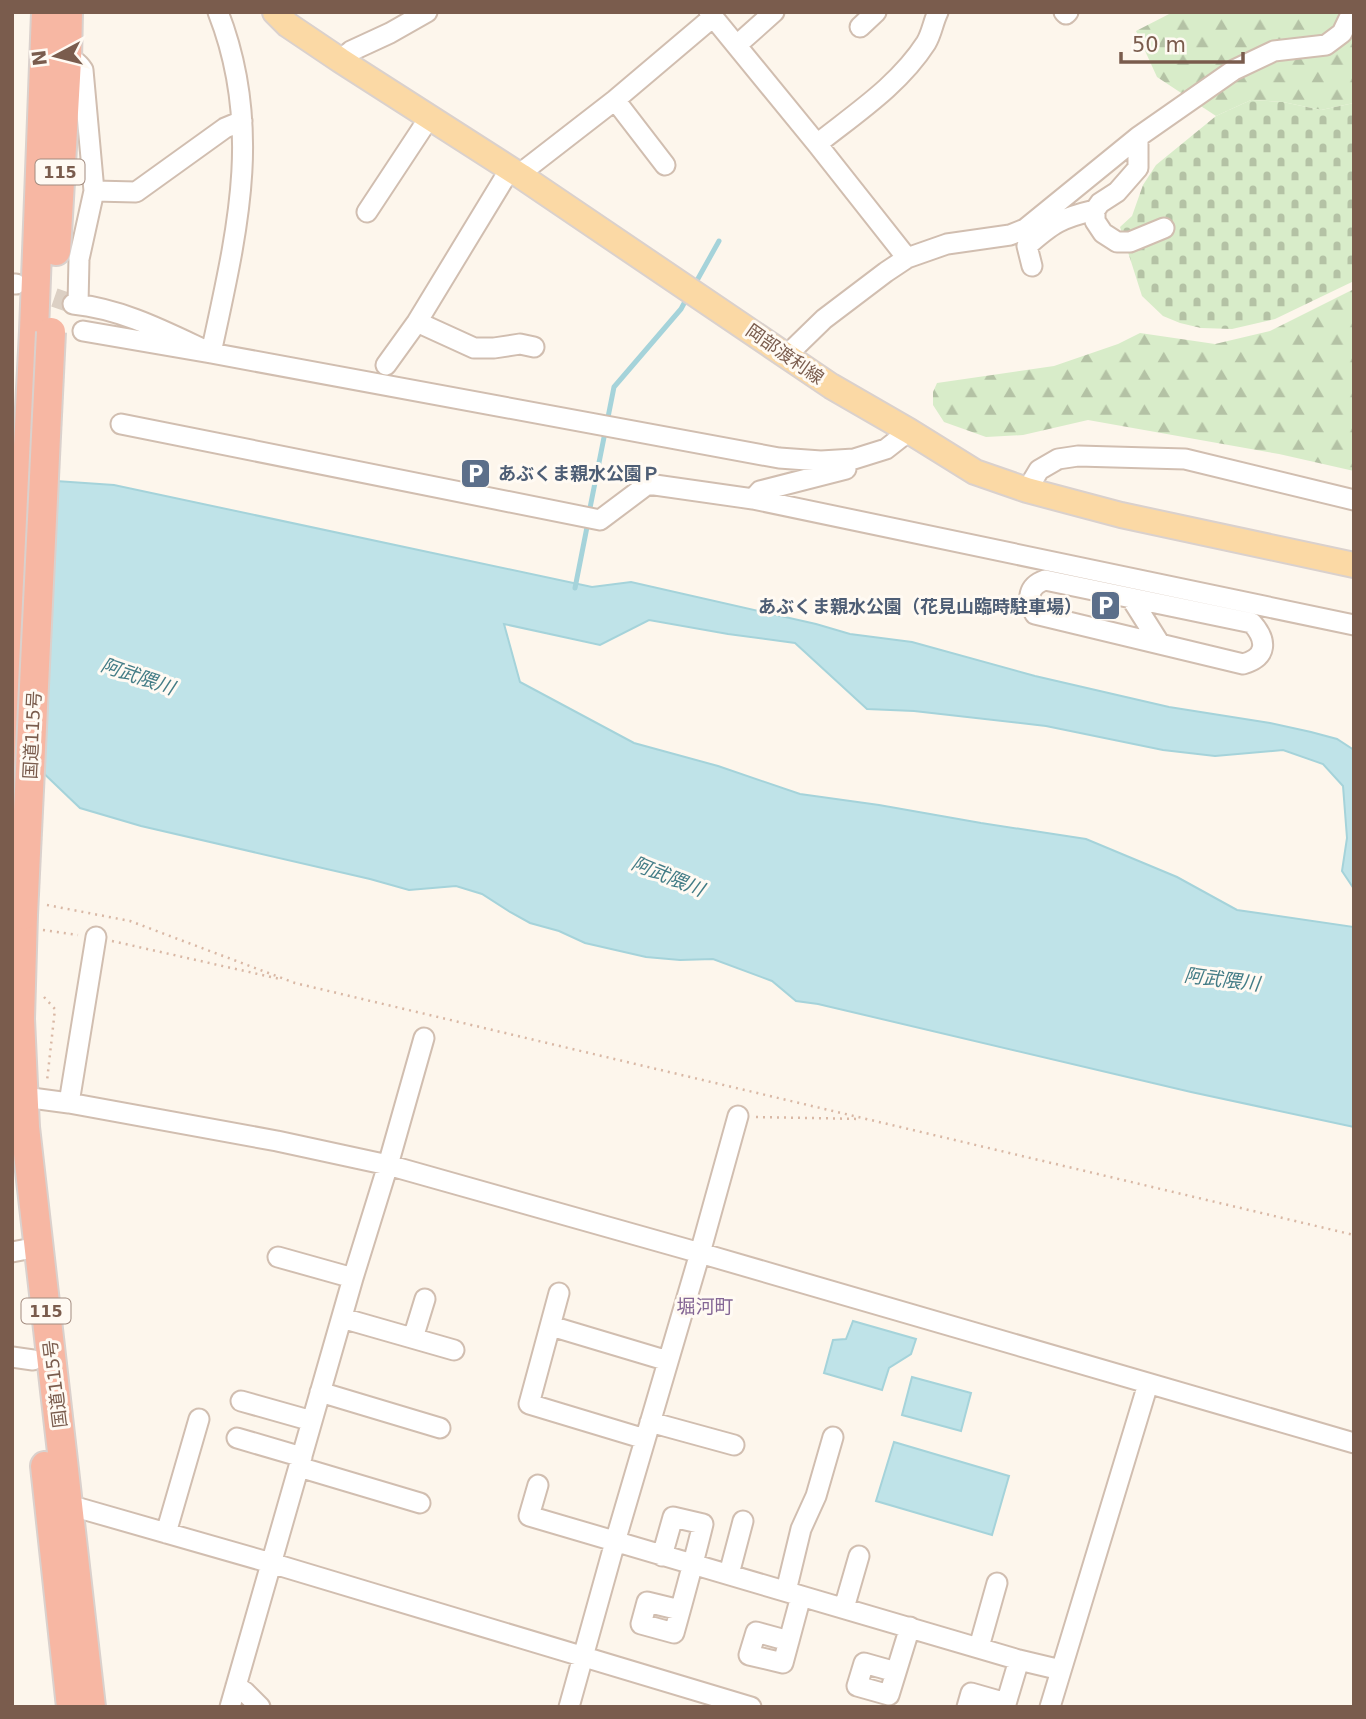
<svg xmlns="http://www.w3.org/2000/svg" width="1366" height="1719" viewBox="0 0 1366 1719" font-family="'DejaVu Sans','Noto Sans JP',sans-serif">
  <defs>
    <pattern id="forest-firs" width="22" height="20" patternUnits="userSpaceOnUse" patternTransform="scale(1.75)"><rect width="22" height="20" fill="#d8ecc9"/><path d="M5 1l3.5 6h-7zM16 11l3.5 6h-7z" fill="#b4c2a5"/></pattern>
    <pattern id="cemetery-stones" width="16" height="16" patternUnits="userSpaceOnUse" patternTransform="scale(1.75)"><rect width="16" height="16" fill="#d8ecc9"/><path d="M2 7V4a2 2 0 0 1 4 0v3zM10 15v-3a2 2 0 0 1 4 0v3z" fill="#b4c2a5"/></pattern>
  </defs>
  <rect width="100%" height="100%" fill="#fdf6ec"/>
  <path fill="url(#forest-firs)" d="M1173 12H1354V103L1321 110 1283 102 1251 100 1216 116 1157 77 1136 31Z
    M1354 289V471L1279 454 1088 420 1023 435 986 437 944 422 933 405V392L937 383 1054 366 1118 344 1140 333 1215 344 1270 331Z"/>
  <path fill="url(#cemetery-stones)" d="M1251 100 1283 102 1321 110 1354 103V281L1275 319 1232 329 1201 328 1180 323 1163 316 1142 296 1120 227 1132 216 1143 185 1156 165 1216 116Z"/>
  <path fill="#bfe3e8" stroke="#a5d3da" stroke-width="2" d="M12 478 114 485 592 587 631 582 816 624 850 634 912 642 1035 676 1169 707 1270 723 1311 732 1337 739 1354 750V889L1342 871 1347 838 1343 786 1323 764 1283 750 1215 756 1163 750 1046 726 914 711 867 709 795 643 728 634 649 620 600 645 504 624 520 682 634 743 718 766 800 794 879 805 981 823 1086 839 1177 877 1237 910 1354 927V1127L1191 1092 818 1004 796 1001 772 981 713 959 680 960 646 957 585 943 559 931 530 923 510 912 482 894 456 886 409 890 370 879 141 826 80 808 12 743Z
    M853 1321 916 1339 911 1354 889 1368 882 1390 824 1373 833 1340 846 1339Z
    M912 1377 971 1393 961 1431 902 1415Z
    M894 1442 1009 1476 992 1535 876 1501Z"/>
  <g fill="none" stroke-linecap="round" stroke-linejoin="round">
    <path stroke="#a5d3da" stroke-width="5" d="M695 284 719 241
      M589 513 614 387 681 309 688 296
      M575 588 588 522"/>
    <path stroke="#dcd0c4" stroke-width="19" stroke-dasharray="19 10" stroke-linecap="butt" d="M27 288 73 304"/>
    <defs>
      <path id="minor" d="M709 12 817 144 907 258
        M1064 12 1066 14 1068 12
        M860 27 876 12
        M737 45 774 12
        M67 60C74 59 79 64 83 70L94 191 79 259 78 304
        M340 60 351 51 390 33 427 12
        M615 100 665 165
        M1138 137V168L1117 192 1100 203 1095 210V221L1103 233 1117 242H1130L1164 228
        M817 144C856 113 899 85 926 43 932 33 933 22 938 12
        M521 176 526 169 615 100 713 17
        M94 191 136 192 225 128 242 121
        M367 212 429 118
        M1032 266 1027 246C1053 223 1061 218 1095 210
        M12 284H16
        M73 304C123 309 166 332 211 353 236 236 264 129 218 12
        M417 322 474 348H494L520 344 534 347
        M83 331 211 353 779 458 821 461 854 459 886 449 909 431
        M787 355 824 319 886 272 907 258 947 244 1010 235 1025 229 1138 137 1234 70 1274 51 1326 45 1342 33 1352 12
        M386 365 417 322 510 169
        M121 424 600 520 648 484 753 499 1354 625
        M1027 490 1039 470 1058 459 1078 456 1185 459 1354 500
        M753 499 760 491 846 469
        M1045 580 1252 623C1267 640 1268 657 1243 664L1035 614C1026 599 1028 586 1045 580Z
        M1131 598 1160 644
        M24 1097 69 1103 277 1141 388 1165 700 1253 1354 1443
        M69 1103 96 937
        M12 1252 38 1247
        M278 1257 353 1278
        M559 1293 529 1404 645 1439
        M342 1318 454 1350
        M551 1326 668 1361
        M413 1338 425 1299
        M12 1357 33 1360
        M320 1392 440 1428
        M241 1401 312 1421
        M650 1422 734 1445
        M237 1438 302 1457
        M299 1467 420 1503
        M538 1485 529 1516 1019 1660 1061 1670
        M58 1507 69 1506 79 1508 271 1563 751 1707
        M166 1533 199 1419
        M662 1556 673 1517 703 1524C694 1561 684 1597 674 1633L641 1624 647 1602 680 1610
        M729 1574 743 1521
        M786 1591 801 1529 816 1496 833 1437
        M844 1608 859 1556
        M789 1641 756 1632 749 1655 783 1663 801 1596
        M979 1647 997 1583
        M896 1672 864 1663 857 1686 889 1695 910 1627
        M236 1686 245 1692 260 1707
        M230 1707 353 1278 388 1165 424 1038
        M569 1707 615 1542 700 1253 738 1116
        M967 1707 971 1693 1006 1703
        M1005 1707 1019 1660
        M1050 1707 1148 1384"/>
      <path id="major" d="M275 12 288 25 340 60 521 176 831 386 909 431 975 472 1027 490 1121 515 1354 565"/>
      <path id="highway" d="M56 251 67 60 68 12
        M12 755 34 331 46 12
        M23 915 20 1019 25 1127 91 1707
        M45 1466 71 1707"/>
    </defs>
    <use href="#minor" stroke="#d1beb0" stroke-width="23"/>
    <use href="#major" stroke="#dad1cd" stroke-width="28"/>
    <use href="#highway" stroke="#dad1cd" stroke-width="32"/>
    <path stroke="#d9b8a5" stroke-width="2.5" stroke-dasharray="2 5" stroke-linecap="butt" d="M47 905 130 921 295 983 1354 1235
      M43 930 78 935
      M112 941 280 979
      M44 997 55 1009 47 1081
      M756 1117 861 1119"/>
    <use href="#minor" stroke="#fff" stroke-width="19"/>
    <use href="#major" stroke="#fbd9a5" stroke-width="24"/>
    <use href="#highway" stroke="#f7b7a3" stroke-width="28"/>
    <defs>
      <path id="highway-bridge" d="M23 915 51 332"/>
    </defs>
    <use href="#highway-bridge" stroke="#dad1cd" stroke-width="32" stroke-linecap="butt"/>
    <use href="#highway-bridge" stroke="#f7b7a3" stroke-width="28"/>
  </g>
  <defs>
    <symbol id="parking-square" viewBox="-11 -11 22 22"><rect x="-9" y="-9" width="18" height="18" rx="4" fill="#5c6f8a" stroke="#fffaf3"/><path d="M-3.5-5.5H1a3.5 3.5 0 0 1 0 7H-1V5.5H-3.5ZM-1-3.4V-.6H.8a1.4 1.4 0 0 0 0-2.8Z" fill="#fff"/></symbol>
  </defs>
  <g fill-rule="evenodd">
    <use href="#parking-square" x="458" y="456" width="35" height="35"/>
    <use href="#parking-square" x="1088" y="588" width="35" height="35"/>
  </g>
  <g text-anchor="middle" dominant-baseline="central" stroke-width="6" stroke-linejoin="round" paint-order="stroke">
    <g fill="#fffaf3" stroke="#a28b7f" stroke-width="2">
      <rect x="35.5" y="159.5" width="49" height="25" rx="5"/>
      <rect x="21.5" y="1298.5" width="49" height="25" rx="5"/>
    </g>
    <g font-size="16" font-weight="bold" fill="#7a5c4d">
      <text x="60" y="172">115</text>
      <text x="46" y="1311">115</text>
    </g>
    <g font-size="18" fill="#7a5c4d" stroke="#fffaf3">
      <text transform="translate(785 354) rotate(35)">岡部渡利線</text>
      <text transform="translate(32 735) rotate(-87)">国道115号</text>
      <text transform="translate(55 1384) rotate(-97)">国道115号</text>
    </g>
    <g font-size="18" font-weight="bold" fill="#4e5e75" stroke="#fffaf3" text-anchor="start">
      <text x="498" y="473">あぶくま親水公園Ｐ</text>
      <text x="1082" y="606" text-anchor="end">あぶくま親水公園（花見山臨時駐車場）</text>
    </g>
    <g font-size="19" font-style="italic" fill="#437c86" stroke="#fffaf3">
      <text transform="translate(138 676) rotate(19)">阿武隈川</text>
      <text transform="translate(668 876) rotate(22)">阿武隈川</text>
      <text transform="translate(1222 979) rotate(7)">阿武隈川</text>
    </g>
    <g font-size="19" fill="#846695" stroke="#fffaf3">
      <text x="705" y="1306">堀河町</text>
    </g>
  </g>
  <rect width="1366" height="1719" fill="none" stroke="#7a5c4d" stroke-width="28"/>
  <g transform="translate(56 56) rotate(263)" stroke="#fffaf3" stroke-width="5" paint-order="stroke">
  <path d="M0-5L12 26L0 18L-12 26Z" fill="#7a5c4d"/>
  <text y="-10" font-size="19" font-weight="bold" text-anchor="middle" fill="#7a5c4d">N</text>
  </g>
  <path d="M1121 52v10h122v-10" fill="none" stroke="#7a5c4d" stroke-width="3.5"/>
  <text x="1132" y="52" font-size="21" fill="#7a5c4d" stroke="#fffaf3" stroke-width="5" paint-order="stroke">50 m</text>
</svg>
